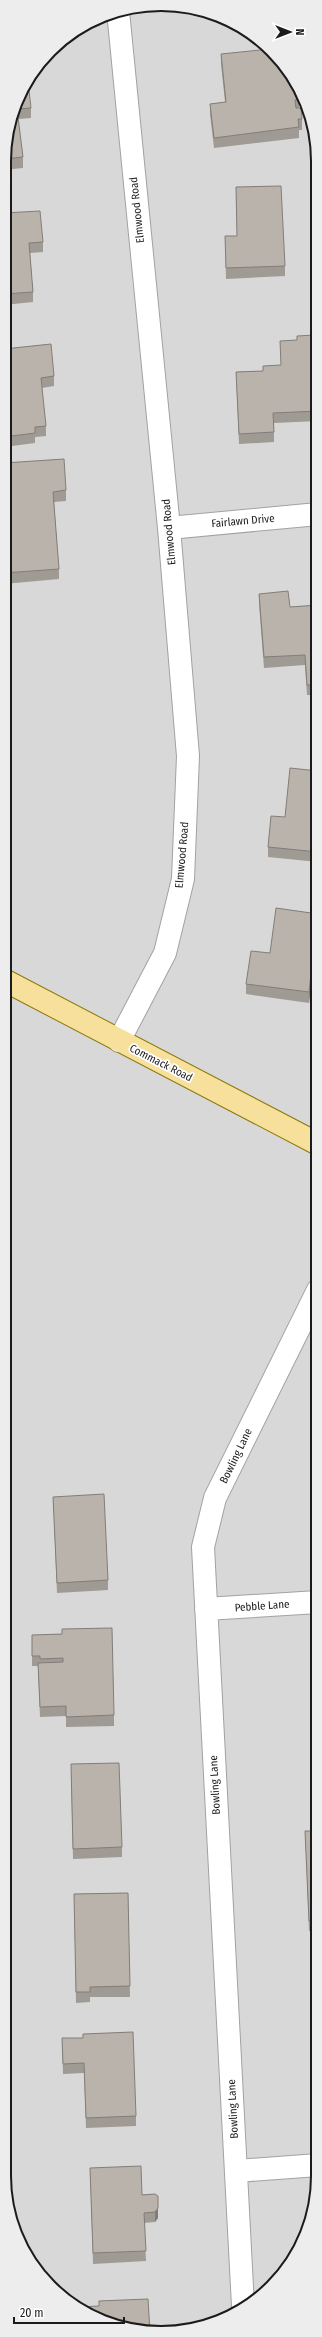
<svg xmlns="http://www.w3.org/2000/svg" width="322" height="2337" viewBox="0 0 322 2337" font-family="'Fira Sans Condensed',sans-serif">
  <rect width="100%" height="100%" fill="#ecebe1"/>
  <path fill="#d9d8d8" d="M171 4 221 16 272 50 302 92 318 151V2186L302 2245 265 2294 212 2325 151 2333 92 2317 50 2287 16 2236 4 2176V151L20 91 58 43 111 12Z"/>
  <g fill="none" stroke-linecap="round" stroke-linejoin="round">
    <defs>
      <path id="minor" d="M118 11 169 528 188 756 183 879 165 953 119 1041
        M169 528 318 514
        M206 1609 318 1602
        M237 2171 318 2165
        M243 2306 203 1547 215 1498 318 1290"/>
      <path id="primary" d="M4 980 318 1144"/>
    </defs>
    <use href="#minor" stroke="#a2a2a2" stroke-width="24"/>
    <use href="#primary" stroke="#8b7807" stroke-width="24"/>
    <use href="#minor" stroke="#fff" stroke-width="22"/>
    <use href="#primary" stroke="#f7e09c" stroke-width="22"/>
  </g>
  <path fill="#9f9a93" d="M221 54 293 85 299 99V108L302 119V130H299V138L214 148 210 114V104L225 102 221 64Z
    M20 91 31 108V118L18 119 23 157V168L4 170V150Z
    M236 187 285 266V276L226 279 225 236H237Z
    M4 213 43 242V252L30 253 33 292V302L4 305Z
    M280 341 318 386V421L274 423V442L239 444 236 372 263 371 281 365Z
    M4 349 54 376V386L42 388 46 426V436L35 437V443L4 447Z
    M4 463 66 490V501L54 502 59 569V579L4 584Z
    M259 594 290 607 318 605V695H307L305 665 264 668 259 604Z
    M318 771V862L268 857V847L285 817Z
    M318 914V966L313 965 309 1003 246 994V984L270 953Z
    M53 1497 108 1580V1590L57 1593Z
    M62 1634 114 1715V1726L66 1727V1716L40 1717 38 1666H32V1635Z
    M311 1682H318V1743H314L311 1693Z
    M71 1774 122 1847V1857L73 1859Z
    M305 1831H318V1931H309Z
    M128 1893 130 1997H90V2002L76 2003 74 1894Z
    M311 1985H318V2081H316L311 1995Z
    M62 2038 136 2116V2126L86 2128 84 2073 63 2074Z
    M90 2168 142 2195 155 2194 158 2218 155 2222 144 2223 146 2261 93 2264Z"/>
  <path fill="#827d78" d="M313 955V965L309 1003V992Z
    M158 2208V2218L155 2222V2212Z"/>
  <path fill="#b9b3ab" stroke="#827d78" d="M270 49 272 50 293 79V85L297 84V85L299 99 295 100 296 108H301L302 119H298L299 127 214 138 210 104 226 102 221 54Z
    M28 81 31 108 17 109 23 157 4 159V150L20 91Z
    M281 186 285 266 226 268 225 236H237L236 187Z
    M40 211 43 242 29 243 33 292 4 294V213Z
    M315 335 318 386V411L273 413 274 432 239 434 236 372 263 371V366L281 365 280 341 297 340V336Z
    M51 344 54 376 41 378 46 426 35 427V433L4 437V349Z
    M64 459 66 490 53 492 59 569 4 573V522H6L4 506V463Z
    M288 591 290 607 318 605V685H307L305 655 264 657 259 594Z
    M290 768 318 771V852L268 847 271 816 285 817Z
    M276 908 318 914V955H313L309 992 246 984 251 951 270 953Z
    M104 1494 108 1580 57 1583 53 1497Z
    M112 1628 114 1715 66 1717V1706L40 1707 38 1663 63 1662V1658L40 1659V1656H32V1635L62 1634V1629Z
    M311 1682H318V1733H314Z
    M119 1763 122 1847 73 1849 71 1764Z
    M305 1831H318V1921H309Z
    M128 1893 130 1986 90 1987V1992H76L74 1894Z
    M311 1985H318V2070L316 2071Z
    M133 2032 136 2116 86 2118 84 2063 63 2064 62 2038H83V2034Z
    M141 2166 142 2195 155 2194 158 2196V2208L155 2212 144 2213 146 2251 93 2253 90 2168Z
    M148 2299 150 2332 92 2317 78 2307 99 2306V2301Z"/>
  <g text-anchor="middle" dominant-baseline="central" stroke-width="3.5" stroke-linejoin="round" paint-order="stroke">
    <g font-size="11" fill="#1b1b1b" stroke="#fff">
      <text transform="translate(137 210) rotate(-96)">Elmwood Road</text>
      <text transform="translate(243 521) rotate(-5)">Fairlawn Drive</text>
      <text transform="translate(169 532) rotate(-95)">Elmwood Road</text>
      <text transform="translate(182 855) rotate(-85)">Elmwood Road</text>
      <text transform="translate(161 1063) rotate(27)">Commack Road</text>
      <text transform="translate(236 1456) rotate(-64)">Bowling Lane</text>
      <text transform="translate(262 1606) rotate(-4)">Pebble Lane</text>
      <text transform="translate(215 1785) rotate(-93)">Bowling Lane</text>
      <text transform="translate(233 2109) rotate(-93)">Bowling Lane</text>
    </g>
  </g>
  <path d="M0 0H322V2337H0ZM161 11H161A150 150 0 0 1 311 161V2176A150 150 0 0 1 161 2326H161A150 150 0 0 1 11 2176V161A150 150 0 0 1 161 11Z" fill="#ededed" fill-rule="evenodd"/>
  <path fill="none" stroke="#1b1b1b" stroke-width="2" d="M161 11H161A150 150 0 0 1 311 161V2176A150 150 0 0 1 161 2326H161A150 150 0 0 1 11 2176V161A150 150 0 0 1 161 11Z"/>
  <g transform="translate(290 32) rotate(90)" stroke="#ffffff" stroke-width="3" paint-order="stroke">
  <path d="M0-3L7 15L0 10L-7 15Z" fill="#1b1b1b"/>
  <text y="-6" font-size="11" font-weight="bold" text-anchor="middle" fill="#1b1b1b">N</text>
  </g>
  <path d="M14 2317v6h110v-6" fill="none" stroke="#1b1b1b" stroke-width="2"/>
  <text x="20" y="2317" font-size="12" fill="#1b1b1b" stroke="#ffffff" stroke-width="3" paint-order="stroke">20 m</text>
</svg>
